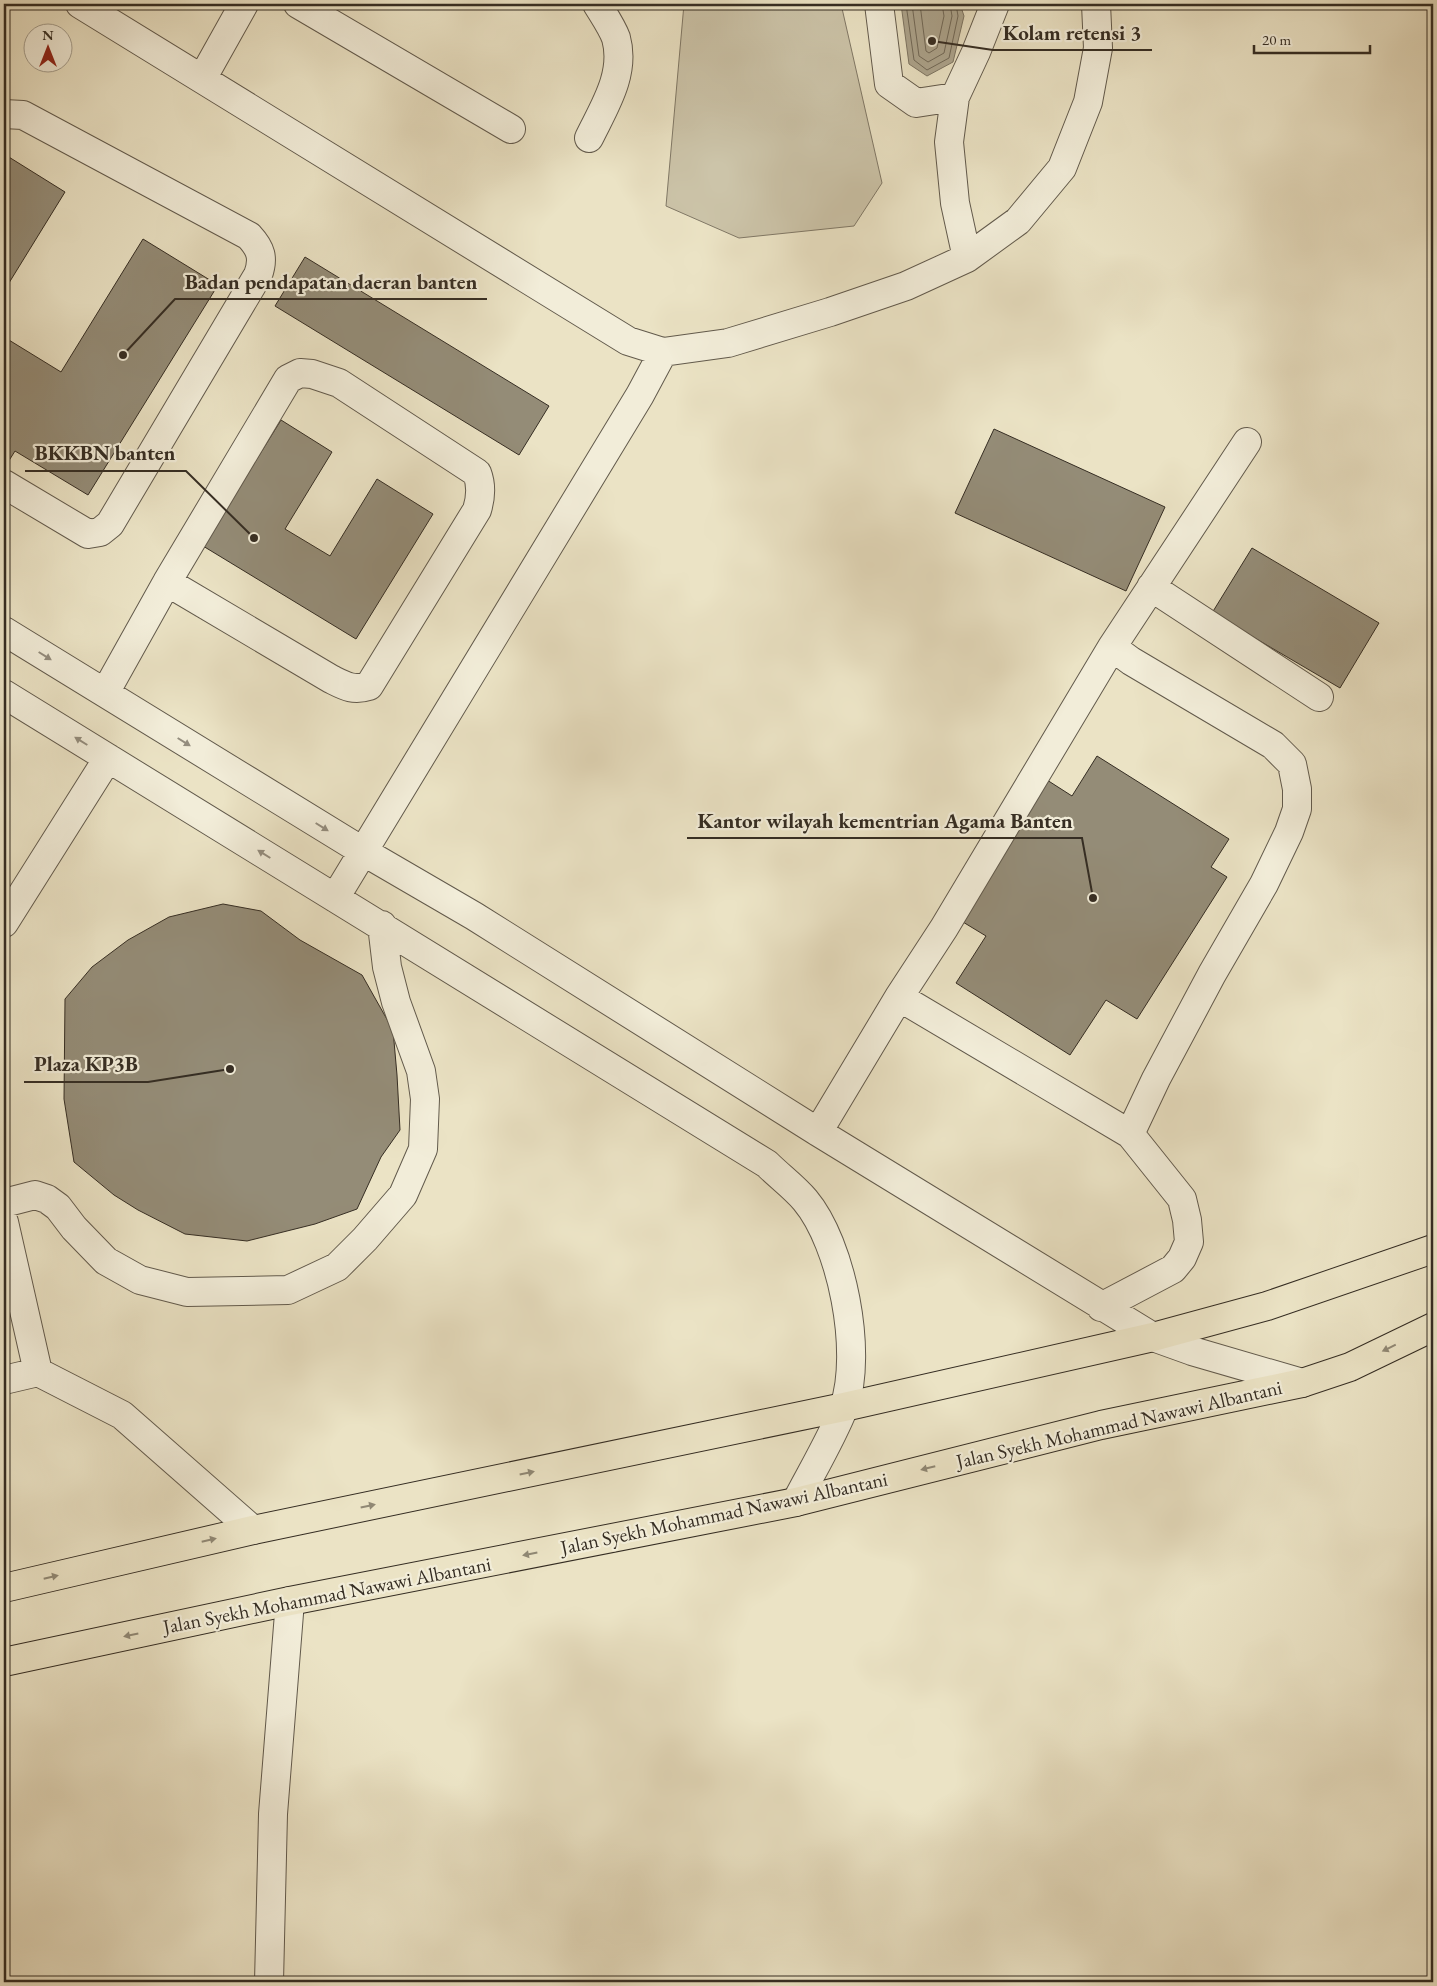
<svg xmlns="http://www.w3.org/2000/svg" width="1437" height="1986" viewBox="0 0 1437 1986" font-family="'EB Garamond',serif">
  <rect width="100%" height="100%" fill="#ebe3c5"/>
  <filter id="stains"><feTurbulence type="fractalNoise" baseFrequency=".004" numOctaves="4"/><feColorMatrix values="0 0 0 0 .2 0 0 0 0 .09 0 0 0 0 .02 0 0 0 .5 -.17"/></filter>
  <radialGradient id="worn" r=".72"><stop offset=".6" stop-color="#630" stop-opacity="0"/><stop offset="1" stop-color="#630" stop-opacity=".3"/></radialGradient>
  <path fill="#ccc4a9" stroke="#807866" d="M684 4H841L882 183 854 226 739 238 666 206Z"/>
  <path fill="#ada58e" stroke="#7d7563" d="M901 4H960L964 16 953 62 927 76 909 64Z"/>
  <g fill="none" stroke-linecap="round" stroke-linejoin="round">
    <path stroke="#716958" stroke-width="1" d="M906 4 914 60 927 70 949 58 958 16 956 4
      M912 4 919 56 928 62 944 53 952 16 950 4
      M920 4 926 51 929 53 937 48 944 16 942 4"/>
  </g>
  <path fill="#948c77" stroke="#352d23" d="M4 154 65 192 4 291Z
    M143 239 218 285 88 495 15 451 5 467 4 466V337L61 372Z
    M305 257 549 406 519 455 275 306Z
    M281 420 332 452 285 529 330 556 377 479 433 514 356 639 203 546Z
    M994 429 1165 507 1126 591 955 513Z
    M1252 548 1379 623 1340 688 1212 613Z
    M1097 756 1229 839 1211 867 1227 877 1137 1019 1106 1000 1070 1055 956 983 986 936 958 919 1047 780 1072 796Z
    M223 904 261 911 300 940 362 975 393 1030 397 1075 400 1130 381 1157 357 1209 315 1224 247 1241 185 1234 138 1210 114 1195 74 1162 64 1099 65 999 92 967 128 940 169 917Z"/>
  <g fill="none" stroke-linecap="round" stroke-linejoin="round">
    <defs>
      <path id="minor" d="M80 4 628 341 663 352 728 343 830 312 906 286 967 258 1018 221 1062 168 1088 102 1098 48 1096 4
        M298 4 511 129
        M879 4 889 84 916 103 955 97
        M202 79 244 4
        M4 114 23 115 249 236C261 249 264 258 258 275L110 524 100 532 88 534 4 484
        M589 138C604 107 626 74 616 38 612 27 603 14 597 4
        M967 258 955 203 949 142 955 97 976 52 995 4
        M300 373 312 374 339 383 477 473C482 486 481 497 477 510L369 686C353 691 345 686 331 679L167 582 288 379Z
        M1151 587 1319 697
        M4 631 364 852 474 916 818 1132 1153 1337 1192 1351 1302 1383
        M105 693 167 582
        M4 694C258 850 513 1005 767 1164 779 1176 794 1187 805 1200 842 1244 863 1352 844 1407 833 1436 811 1473 796 1502
        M335 898 640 395 663 352
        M4 923 108 758
        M818 1132 899 997
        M1130 1134 899 997 944 928 1112 647 1247 442
        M4 1203 35 1195 47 1199 58 1207 74 1228 106 1261 140 1280 187 1292 288 1290 337 1267 365 1239 403 1195 423 1149 425 1099 421 1071 396 1002 387 967 382 925
        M4 1222 38 1372
        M1101 1307 1173 1269 1182 1258 1189 1242 1187 1220 1182 1199 1130 1134 1156 1079 1212 974 1264 884 1289 832 1297 809V789L1292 764 1273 745 1131 661 1112 647
        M4 1380 38 1372 122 1415 253 1530
        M269 1982 273 1814 290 1601"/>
      <path id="major" d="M4 1588 253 1530 844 1407 1153 1337 1267 1306 1433 1249
        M4 1662 290 1601 796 1502 1101 1425 1302 1383 1350 1367 1433 1327"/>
    </defs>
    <use href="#minor" stroke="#625a4c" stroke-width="30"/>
    <use href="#major" stroke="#352d23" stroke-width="30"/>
    <use href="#minor" stroke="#f2edd9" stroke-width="28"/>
    <use href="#major" stroke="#ebe3c5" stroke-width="28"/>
  </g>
  <defs><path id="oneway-solid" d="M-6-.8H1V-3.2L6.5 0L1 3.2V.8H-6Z" transform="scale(1.25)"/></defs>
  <g fill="#948d7e">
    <use href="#oneway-solid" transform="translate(45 656) rotate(32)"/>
    <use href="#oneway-solid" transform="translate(81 741) rotate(-148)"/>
    <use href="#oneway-solid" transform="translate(184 742) rotate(32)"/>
    <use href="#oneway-solid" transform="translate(322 827) rotate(32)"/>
    <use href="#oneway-solid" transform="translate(264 854) rotate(-148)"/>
  </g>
  <g fill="#908874">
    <use href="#oneway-solid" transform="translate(1389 1348) rotate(154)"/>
    <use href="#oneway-solid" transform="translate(928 1468) rotate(166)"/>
    <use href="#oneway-solid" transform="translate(527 1473) rotate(-12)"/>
    <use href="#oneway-solid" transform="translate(368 1506) rotate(-12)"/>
    <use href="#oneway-solid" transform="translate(209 1540) rotate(-13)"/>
    <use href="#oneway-solid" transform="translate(530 1554) rotate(169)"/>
    <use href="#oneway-solid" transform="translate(51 1577) rotate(-13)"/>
    <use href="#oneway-solid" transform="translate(131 1635) rotate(168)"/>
  </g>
  <g text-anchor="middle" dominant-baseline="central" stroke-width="4.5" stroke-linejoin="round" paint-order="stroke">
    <g font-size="20" fill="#352d23" stroke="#f2edd9">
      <text transform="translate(1119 1424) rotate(-13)">Jalan Syekh Mohammad Nawawi Albantani</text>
      <text transform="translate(724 1513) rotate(-12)">Jalan Syekh Mohammad Nawawi Albantani</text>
      <text transform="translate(327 1595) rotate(-11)">Jalan Syekh Mohammad Nawawi Albantani</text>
    </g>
  </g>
  <path fill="none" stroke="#352d23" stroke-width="2" d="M932 41L993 50H1152M123 355L175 299H487M254 538L186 471H25M1093 898L1082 838H687M230 1069L148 1082H24"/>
  <g fill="#352d23" stroke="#f2edd9" stroke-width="2">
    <circle cx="932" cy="41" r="5"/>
    <circle cx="123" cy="355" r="5"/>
    <circle cx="254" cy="538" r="5"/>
    <circle cx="1093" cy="898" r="5"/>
    <circle cx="230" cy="1069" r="5"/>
  </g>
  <g font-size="21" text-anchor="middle" font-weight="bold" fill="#352d23" stroke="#f2edd9" stroke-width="4.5" stroke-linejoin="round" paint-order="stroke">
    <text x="1072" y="40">Kolam retensi 3</text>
    <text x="331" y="289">Badan pendapatan daeran banten</text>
    <text x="105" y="460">BKKBN banten</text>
    <text x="885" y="828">Kantor wilayah kementrian Agama Banten</text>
    <text x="86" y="1071">Plaza KP3B</text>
  </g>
  <rect width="1437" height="1986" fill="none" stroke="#ebe3c5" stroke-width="20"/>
  <rect x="5" y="5" width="1427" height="1976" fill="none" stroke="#352d23" stroke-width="2.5"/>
  <rect x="10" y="10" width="1417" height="1966" fill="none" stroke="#352d23"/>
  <g transform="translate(48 48)"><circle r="24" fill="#f2edd9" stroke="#a6a090"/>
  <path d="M0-4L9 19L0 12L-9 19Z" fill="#8f2418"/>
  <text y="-8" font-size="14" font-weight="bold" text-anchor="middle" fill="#352d23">N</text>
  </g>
  <path d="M1254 45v8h116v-8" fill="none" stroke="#352d23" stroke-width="2.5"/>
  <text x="1262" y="45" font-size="15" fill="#352d23" stroke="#f2edd9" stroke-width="4" paint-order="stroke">20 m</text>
  <rect width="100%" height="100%" filter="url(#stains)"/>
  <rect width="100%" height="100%" fill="url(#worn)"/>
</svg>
